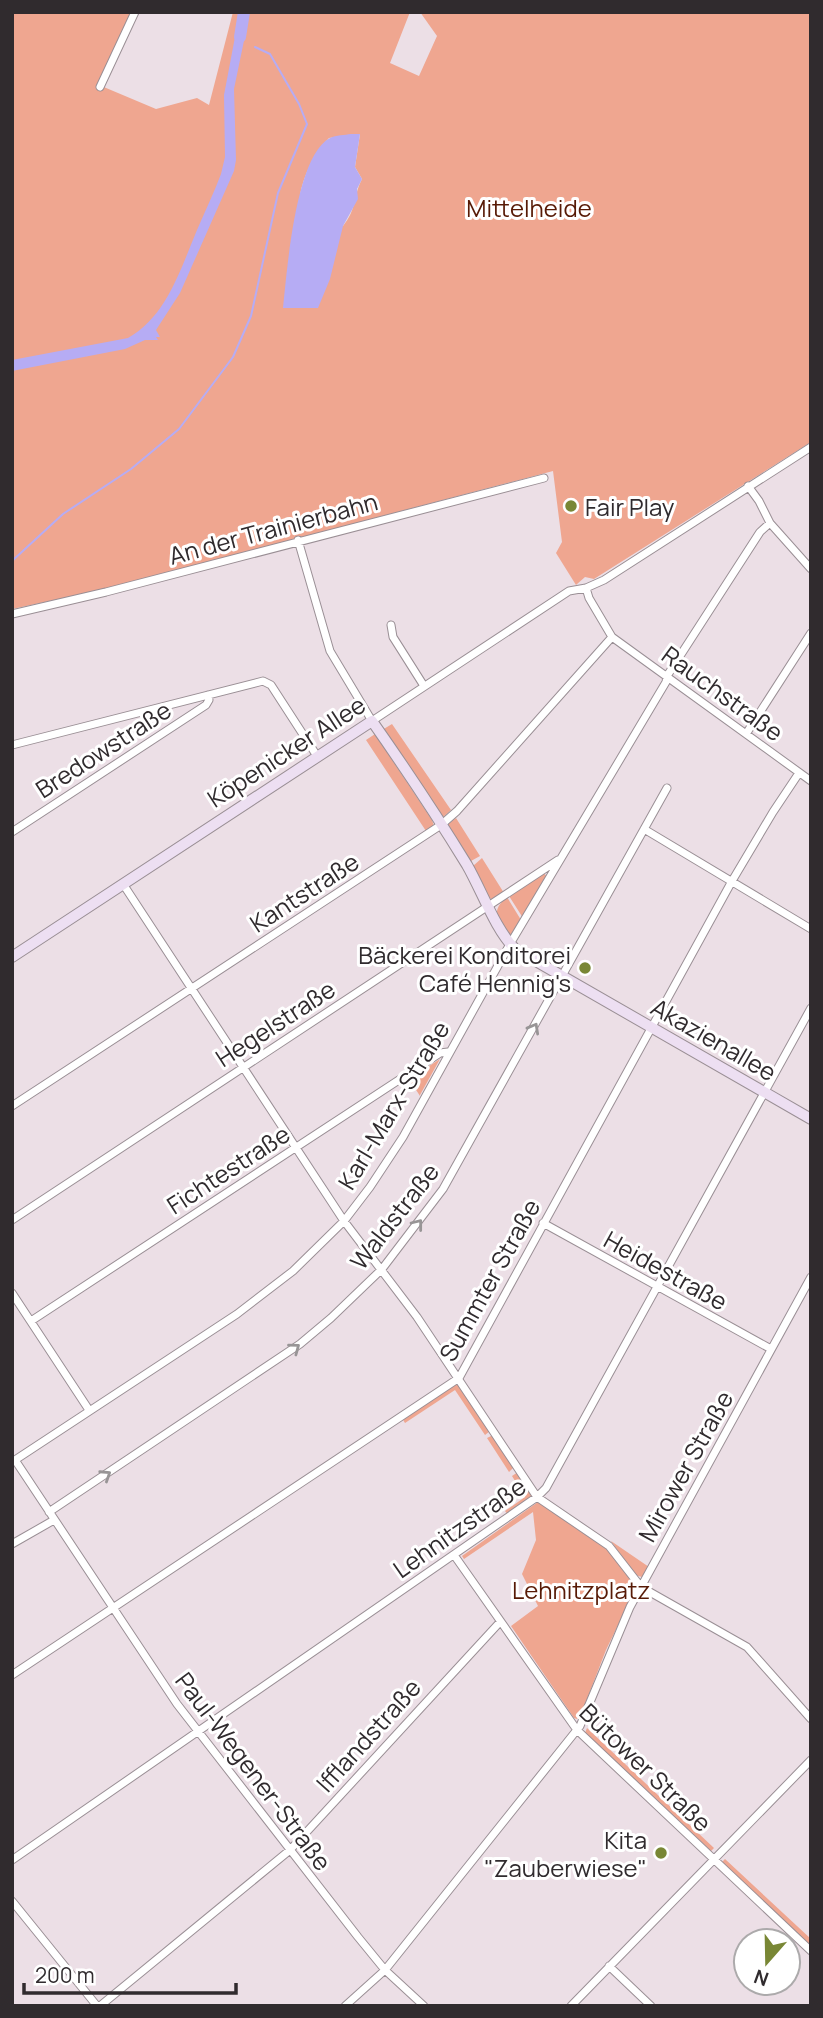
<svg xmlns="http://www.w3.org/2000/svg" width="823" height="2018" viewBox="0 0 823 2018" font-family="Manrope,sans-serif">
  <rect width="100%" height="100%" fill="#ecdfe6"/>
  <path fill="#efa690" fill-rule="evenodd" d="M12 12H134L99 85 156 109 197 98 209 105 233 12H410L390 63 419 76 437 36 420 12H811V442L594 579 585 577 576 585 556 553 562 542 553 471 106 589 12 609ZM360 134 355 167 362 179C353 196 357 209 343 226L300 195C304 174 314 154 329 138Z
    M392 724 451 810 441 819 382 730Z
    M375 734 432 820 434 826 426 831 366 740Z
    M456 818 480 856 471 861 466 860 447 825Z
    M482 858 504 893 494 900 489 898 473 866Z
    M544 873 547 877 523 918 509 896Z
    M507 897 521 920 514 932 508 936C499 919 489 912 507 897Z
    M440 1059 420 1095V1096L409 1079Z
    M457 1384 460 1386 490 1431 485 1435 455 1390 405 1423 402 1418Z
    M493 1435 514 1467 509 1472 487 1438Z
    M518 1472 531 1492V1496L508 1515 505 1511 525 1497 512 1476Z
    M538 1502 608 1548 633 1584 634 1592 606 1650 582 1712 577 1719 574 1718 511 1626 538 1606 522 1574 536 1540 533 1512 464 1559 462 1556Z
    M611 1541 649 1567 642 1577 635 1575Z
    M587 1728 714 1848 711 1851 585 1733Z
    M725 1859 811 1939V1946L722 1862Z"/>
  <path fill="#b6acf4" d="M238 21 245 22 246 31 234 89 236 160 234 171 180 293 156 330 160 337H156L158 340H145L125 349 12 371V360L128 338C167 316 180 270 197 230 205 211 214 193 221 174L225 157 224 95Z
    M351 134H360L355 167 362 179 357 189 358 199 343 226 330 279 318 308H283C287 272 295 156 330 138 336 135 345 135 351 134Z"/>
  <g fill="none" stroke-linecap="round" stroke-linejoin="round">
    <path stroke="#b6acf4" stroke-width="2" d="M12 561 63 514 131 469 179 429 233 357 251 316 278 193 307 124 299 104 270 54 255 47"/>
    <path stroke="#b6acf4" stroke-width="12" d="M240 37 244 12"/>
    <defs>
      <path id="street" d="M100 87 135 12
        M748 486 759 501 770 523 811 569
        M298 540 330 651 372 721 569 591 586 588 604 580 811 447
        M586 588 589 598 612 637 811 781
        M12 614 106 592 544 478
        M391 625 393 637 424 686
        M746 734 811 633
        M12 745 263 681 271 685 317 756
        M644 829 811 929
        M12 832 206 705 209 700 208 695
        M123 884 344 1221 417 1317 537 1497 609 1546 641 1587 747 1647 811 1719
        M12 1106 441 825 457 811 612 637
        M12 1220 558 860
        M543 1223 771 1349
        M12 1293 89 1410
        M31 1321 440 1053 448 1052
        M15 1460 177 1704 358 1937 385 1970 424 2006
        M12 1462 237 1314 293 1271 344 1221 370 1187 403 1137 510 944 666 682 667 676 760 532 770 523
        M49 1512 300 1344 331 1318 382 1269 443 1189 667 788
        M12 1544 54 1520
        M454 1555 577 1730 811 1951
        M12 1675 459 1378 732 881 773 812 799 773
        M12 1860 537 1497 546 1488 811 1008
        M12 1901 97 2006
        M609 1966 651 2006
        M100 2006 290 1850 500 1622
        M345 2006 385 1970 580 1726 630 1607 811 1277
        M571 2006 811 1760"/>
      <path id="secondary" d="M12 957 372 721C405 768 437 816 467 865 482 891 495 929 515 949L811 1119"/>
    </defs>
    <use href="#street" stroke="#9a8f95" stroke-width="9"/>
    <use href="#secondary" stroke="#9a8f95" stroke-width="12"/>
    <use href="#street" stroke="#fff" stroke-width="7"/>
    <use href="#secondary" stroke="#eddff2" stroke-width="10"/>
  </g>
  <defs><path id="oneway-chevron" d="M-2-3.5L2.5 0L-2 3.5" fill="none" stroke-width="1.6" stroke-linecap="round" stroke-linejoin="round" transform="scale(1.75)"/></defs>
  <g stroke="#989596">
    <use href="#oneway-chevron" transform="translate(534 1028) rotate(-61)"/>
    <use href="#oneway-chevron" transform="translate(418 1224) rotate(-52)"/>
    <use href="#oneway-chevron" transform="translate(295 1348) rotate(-37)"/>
    <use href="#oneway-chevron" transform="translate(106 1475) rotate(-33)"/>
  </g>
  <g fill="#798735" stroke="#fff" stroke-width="2.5">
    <circle cx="571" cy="506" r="7"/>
    <circle cx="585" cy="968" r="7"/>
    <circle cx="661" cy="1853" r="7"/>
  </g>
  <g text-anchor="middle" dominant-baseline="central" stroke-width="6" stroke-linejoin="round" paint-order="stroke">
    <g font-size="24" fill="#571a06" stroke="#fff">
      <text x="529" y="207">Mittelheide</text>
      <text x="581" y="1589">Lehnitzplatz</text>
    </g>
    <g font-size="24" fill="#302b2e" stroke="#fff" text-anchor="end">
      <text x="585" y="506" text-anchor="start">Fair Play</text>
      <text x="571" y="954">Bäckerei Konditorei<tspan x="571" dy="28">Café Hennig's</tspan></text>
      <text x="647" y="1839">Kita<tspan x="647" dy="28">"Zauberwiese"</tspan></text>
    </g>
    <g font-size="24" fill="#302b2e" stroke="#fff">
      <text transform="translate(273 528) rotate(-15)">An der Trainierbahn</text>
      <text transform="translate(723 693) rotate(36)">Rauchstraße</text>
      <text transform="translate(103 749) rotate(-33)">Bredowstraße</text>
      <text transform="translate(286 751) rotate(-33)">Köpenicker Allee</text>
      <text transform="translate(304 892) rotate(-33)">Kantstraße</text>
      <text transform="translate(275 1023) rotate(-33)">Hegelstraße</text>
      <text transform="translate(714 1039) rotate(30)">Akazienallee</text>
      <text transform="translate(393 1105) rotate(-59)">Karl-Marx-Straße</text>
      <text transform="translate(228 1169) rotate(-33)">Fichtestraße</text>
      <text transform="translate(394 1216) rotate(-52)">Waldstraße</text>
      <text transform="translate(666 1270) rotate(29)">Heidestraße</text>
      <text transform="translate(489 1280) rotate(-61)">Summter Straße</text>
      <text transform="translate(685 1466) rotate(-61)">Mirower Straße</text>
      <text transform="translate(459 1527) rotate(-35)">Lehnitzstraße</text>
      <text transform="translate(368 1735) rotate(-48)">Ifflandstraße</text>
      <text transform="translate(646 1767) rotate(44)">Bütower Straße</text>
      <text transform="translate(254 1771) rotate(53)">Paul-Wegener-Straße</text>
    </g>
  </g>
  <rect width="823" height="2018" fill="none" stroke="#302b2e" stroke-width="28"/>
  <g transform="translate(767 1962) rotate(200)"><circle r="33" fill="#ffffff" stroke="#acaaab" stroke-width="2"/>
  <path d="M0-5L12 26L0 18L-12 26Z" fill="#798735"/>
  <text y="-10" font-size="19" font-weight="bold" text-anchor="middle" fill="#302b2e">N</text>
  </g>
  <path d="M24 1983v10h212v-10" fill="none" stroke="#302b2e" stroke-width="3.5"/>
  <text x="35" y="1983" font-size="21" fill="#302b2e" stroke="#ffffff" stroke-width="5" paint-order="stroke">200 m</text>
</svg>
